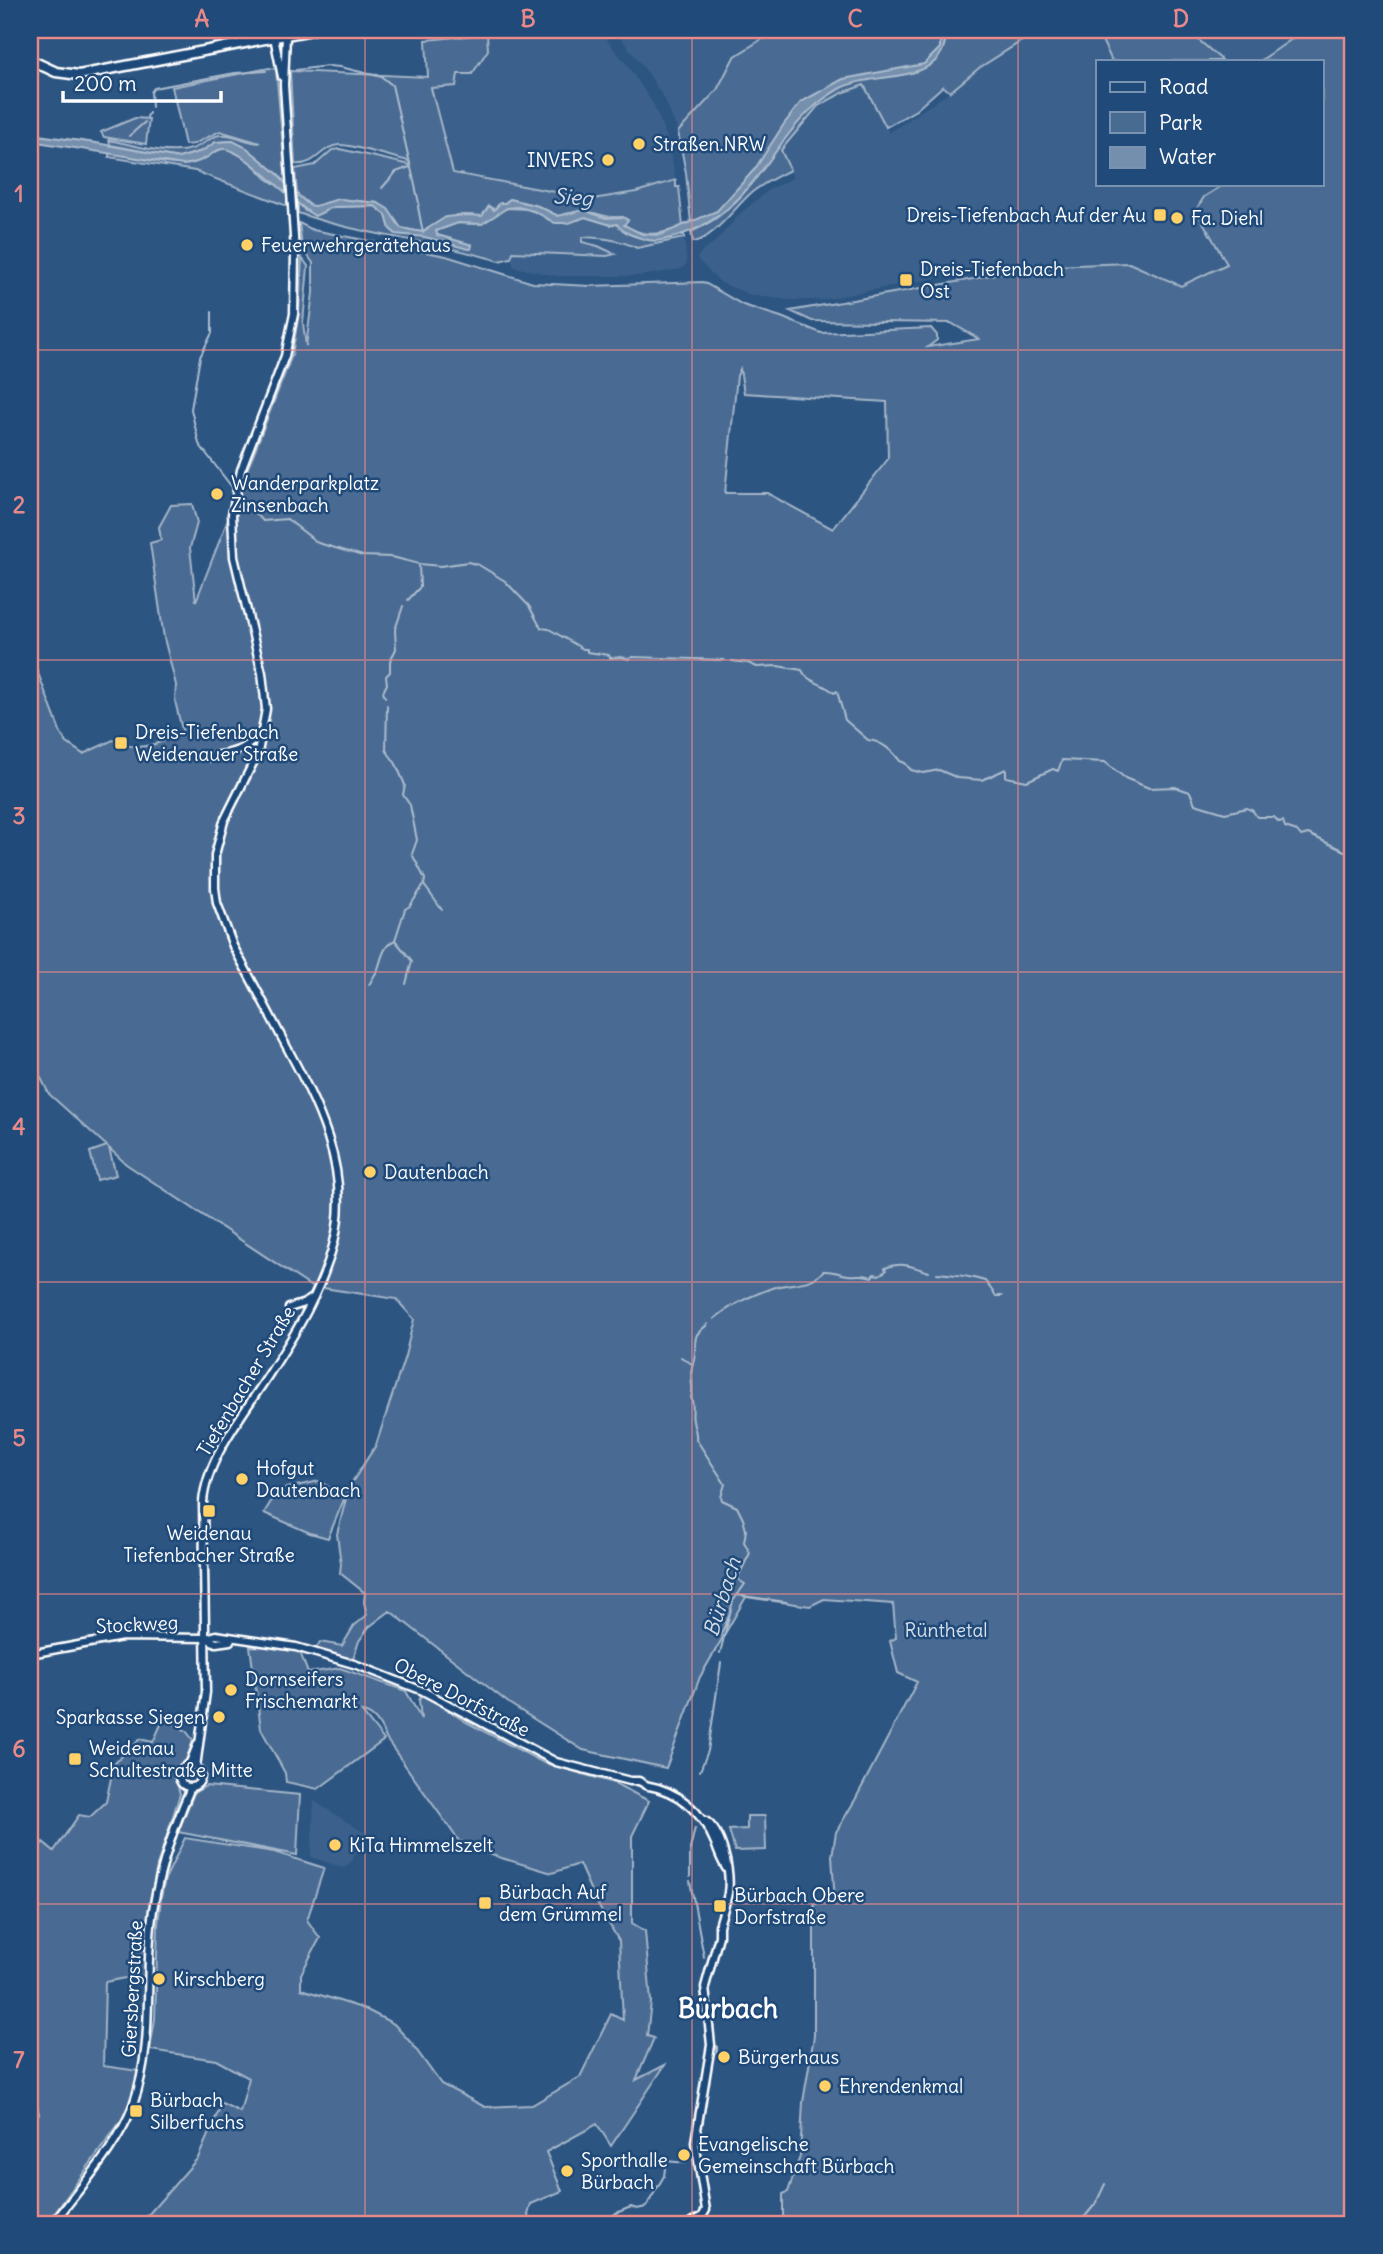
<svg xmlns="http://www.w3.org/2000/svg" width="1383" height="2254" viewBox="0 0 1383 2254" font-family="Delius,sans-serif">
  <rect width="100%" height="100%" fill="#2c5582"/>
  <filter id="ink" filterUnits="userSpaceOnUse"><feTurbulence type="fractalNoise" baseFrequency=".0143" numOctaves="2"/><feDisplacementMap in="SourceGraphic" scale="14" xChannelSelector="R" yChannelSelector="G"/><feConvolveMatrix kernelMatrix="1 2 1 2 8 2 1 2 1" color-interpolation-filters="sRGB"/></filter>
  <g filter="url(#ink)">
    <path fill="#3b618b" d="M486 30H599L627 65 654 105 668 141 676 180 636 192 593 199 453 173 430 88 456 86 458 74 488 50Z
      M615 30H776L734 57 717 90 678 132 665 100 648 73Z
      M1039 30H1097L1112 61H1098V184H1225L1204 197 1196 210 1228 264 1181 286 1129 263 1025 267 1001 265 821 300H787L751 295 721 283 697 259 700 253 714 243 742 212 770 189 793 178 780 150 818 106 842 93 864 85 889 133 950 92 979 68Z
      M1187 30H1305L1260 61H1223Z
      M582 237 605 238 627 243 637 248 684 238 687 263 682 269 640 276H556L514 267 511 258 512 252 607 256 614 254 598 246 582 242Z
      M314 1801 365 1833 352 1861 344 1868 311 1857Z"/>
    <path fill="#486b92" stroke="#a4b5c8" stroke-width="2" fill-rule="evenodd" d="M776 30H1039L979 68 950 92 943 86 916 110 886 127 864 85 842 93 818 106 781 150 790 170C776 177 763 183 751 193 737 205 711 241 693 242L691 232C746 209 762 162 799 121 812 105 828 96 845 85L843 80 796 108 755 169 725 203 717 211 691 223 686 173 678 132 717 90 734 57Z
      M1097 30H1187L1223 61H1112Z
      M1305 30H1353V2224H783V2194L788 2192 800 2156 803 2102 814 2036V1904L835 1902 832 1856 836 1832 855 1800 917 1682 898 1673 890 1641 896 1638 893 1604 824 1599 810 1606 746 1597 700 1677 666 1768 583 1750 510 1704 390 1611 369 1627 359 1641 352 1662 328 1655 316 1648 320 1642 342 1646 354 1626 367 1615 364 1602 365 1593 340 1573 341 1564 337 1534 349 1487 376 1445 405 1356 414 1319 396 1299 310 1286 126 1164 109 1148 116 1175 97 1180 90 1152 107 1146 49 1094 30 1056V652L62 736 67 743 83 754 113 740C138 754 158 743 183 734L175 701 176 685 164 638 150 543 161 540 159 527 171 505 192 504 197 523 190 548 196 601 292 355 299 312 302 258 308 266 303 323 306 346 313 293V263L302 247 299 223 313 230 446 256 533 283 590 286 703 282 743 305 781 317 821 333 931 328 937 335V340L928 347 979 339 951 323 812 321 790 311 973 279 1025 267 1129 263 1181 286 1227 264 1196 210 1204 197 1225 184H1322V61H1260ZM740 369 744 393 887 402 888 459 833 529 767 493H725L737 376Z
      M487 34 488 50 472 74H458L456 86 431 88 453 173 593 199 636 192 676 180V187H679L683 227C661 234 643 239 623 224V217C606 219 603 214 588 212 577 211 569 213 558 216L538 206 510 199 496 209 489 208 482 216 457 215 421 232 401 228 378 203 339 199 313 207 297 195 295 169 315 165 332 150 340 149 410 165 409 161C392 158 353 144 339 145 321 146 317 166 295 164L290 71 428 77 426 40Z
      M269 68 276 69 286 184 279 175 261 160 233 141 216 142 202 151 179 158 110 145 109 140C135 145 166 156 192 149 201 146 208 139 216 136 230 131 246 143 260 143L220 131 194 144 185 145 172 87Z
      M135 118 149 119 146 144 104 137 101 132Z
      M226 148 248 159 266 178 287 192V206L195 171 109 157V153L119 154C131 157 179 167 190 164 203 161 213 150 226 148Z
      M298 202 305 211 319 214 332 207 375 206 386 215 390 229 396 234 425 236 472 245 437 235 436 231 458 223 475 224 507 208 527 209 543 215 549 220H578L585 217 611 225 617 224C637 243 659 242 684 234V238L637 248C619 239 601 238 582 237V242L598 246 615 254 607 256 513 252 511 258 499 261C433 240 363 236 298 213Z
      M319 1481 345 1497 328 1538 310 1533 264 1513 278 1490Z
      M250 1646 278 1647 300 1652 308 1673 340 1668 406 1691 421 1719 419 1700 423 1694 466 1722 544 1763 614 1783 649 1801 632 1836V1923L645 1931 651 2002 647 2036 654 2038 636 2080 665 2065 611 2146 597 2124 546 2152 562 2191 531 2204 528 2215 533 2224H140L198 2158 222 2103 240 2112 249 2078 216 2060 150 2050 155 2019 158 1924 161 1898 165 1879 185 1838 274 1852 324 1868 307 1920 320 1938 301 1974V1989L365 2009 394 2024 412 2044 441 2084 485 2107 532 2105 580 2077 611 2014 623 2020 619 1941 594 1898 579 1864 552 1873 488 1854 459 1841 387 1740C381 1728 376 1714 362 1712L384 1740 318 1789 286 1782 285 1773 261 1729Z
      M164 1718 186 1731 193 1740 186 1760 176 1768 174 1773 180 1794 157 1866 150 1900 147 1977 135 1976 105 1982 103 2066 139 2071 128 2111 47 2224H30V2116L39 2114 30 2071V1859L43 1842 54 1851 79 1815 90 1817 106 1802 114 1764 140 1739 153 1742Z
      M206 1786 300 1795 297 1855 178 1832 194 1793Z
      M747 1816H765L766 1850 735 1851 729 1830 747 1829Z"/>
    <path fill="#748fad" stroke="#acbcce" stroke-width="2" d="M940 30H946C947 90 874 68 837 90 771 128 762 209 680 235 668 239 657 243 644 239 634 236 623 233 617 224L611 225 585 217 569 223H555L534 211 518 207 507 208 482 224 458 223 436 231 437 235 472 245 471 249H468L425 237 396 234 390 229 386 215 375 206 333 207 315 216C294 205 243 147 223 149 216 149 211 156 204 159 198 162 190 164 183 165L30 141V134L96 143 179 158 202 151 216 142 233 141 247 148 279 175 284 182 309 205 315 206 339 199 378 203 388 209 401 228 422 232 446 217 465 215 482 216 489 206 494 210 500 203H505L510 199 538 206 558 216 583 210 606 218 623 217 628 220 624 225 642 234 660 235 717 211 755 169 784 124 801 102 843 79 924 64 940 48Z"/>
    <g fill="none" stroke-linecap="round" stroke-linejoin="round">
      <path stroke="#acbcce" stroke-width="2" d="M296 70 328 66 340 67 382 77 392 85 419 203 418 207 423 233
        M152 107 151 92 154 88 235 73 266 71
        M147 117 149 113
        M129 136 145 122
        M382 188 396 172 410 167
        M212 312V333L200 357 191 409 199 444 234 490
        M238 494 263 521 287 519 318 543 363 556 392 557 419 564 441 566 468 562 479 565 505 581 529 606 541 628 549 629 583 649H587V652L609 655 610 658 621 657 629 659 632 657 724 660
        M408 600 420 587 419 564
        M732 661 748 663 757 667 777 666 802 670C807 683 825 683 834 693L837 691 845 720 868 740C881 741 893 751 900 761L905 763 911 770 923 773 939 770 958 778 982 780 1006 769V777L1027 781 1053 769 1058 771 1062 760 1105 762 1125 778 1149 788 1175 787 1190 792 1195 804 1225 813 1247 808 1253 811 1257 817H1274L1279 822 1283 821 1285 827 1297 831 1301 836 1308 834 1353 855
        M385 697 383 692 387 684 386 676 390 672V661L396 649 395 630 403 606
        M387 705 386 750 396 764 405 785 403 795 410 805 417 840 412 854 425 879 424 885 442 910
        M395 940 412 961 406 984
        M369 985C372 979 375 975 378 969 382 957 383 946 395 940L405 909 410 906 423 886
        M937 1273C953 1274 969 1276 985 1281L996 1296H1002
        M714 1319C732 1304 751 1296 772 1288 788 1282 812 1286 823 1271 833 1270 838 1274 848 1275 859 1276 861 1273 872 1277L874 1274 879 1275 886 1271 885 1268C902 1261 913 1267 929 1272
        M708 1324C693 1337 696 1334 695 1352 695 1360 691 1367 691 1375 691 1383 694 1389 691 1397 695 1406 691 1412 693 1421 694 1429 697 1431 696 1439L725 1484 721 1497 722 1500 737 1507 743 1519 746 1530 744 1542 750 1553 737 1579 745 1584 733 1601 720 1653
        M681 1357 692 1364
        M736 1595 786 1602
        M720 1636 729 1616
        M700 1771 708 1751 721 1663
        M690 1877V1849L695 1828
        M690 1881 704 1957
        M717 2046V2054
        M602 2224 616 2213 631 2207 637 2209 646 2207 664 2176 666 2161 686 2163
        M1079 2224 1096 2203 1105 2184"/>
      <defs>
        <path id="tertiary" d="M274 37 282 77
          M209 757C235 752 245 752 263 730
          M289 1308 305 1303 314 1297
          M206 1638 216 1643 230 1641
          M30 1654 122 1637 206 1638 216 1635 296 1647 357 1665 423 1691 556 1762 630 1781H639L648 1786
          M189 1765 198 1743
          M179 1776a11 11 0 1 1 22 0a11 11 0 1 1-22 0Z
          M196 1767 206 1692 203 1502C207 1456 247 1410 271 1371 297 1331 322 1290 334 1242 352 1169 317 1103 283 1040 267 1009 250 977 233 946L217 903 215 888V855L224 821 258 753 266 709 262 673 234 557 232 514 241 470 285 356 294 314 295 252 284 85 286 35
          M645 1785C679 1791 702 1811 715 1843 718 1852 721 1860 726 1868
          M704 1820C723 1830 731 1873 728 1893 726 1903 722 1915 719 1926
          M53 2224C79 2188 118 2147 133 2105 154 2046 145 1986 151 1925 156 1878 172 1831 191 1787
          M688 2224 702 2217 706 2210 695 2142 711 2045 705 1987 719 1936V1925"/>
        <path id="primary" d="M30 60 56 72 79 75 312 30"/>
      </defs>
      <use href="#tertiary" stroke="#fff" stroke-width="11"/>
      <use href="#primary" stroke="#fff" stroke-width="13"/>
      <use href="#tertiary" stroke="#1f4a7a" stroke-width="6"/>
      <use href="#primary" stroke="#1f4a7a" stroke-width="8"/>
    </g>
  </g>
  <path fill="none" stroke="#e88989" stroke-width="2" stroke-opacity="0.55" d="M365 30V2224M692 30V2224M1018 30V2224M30 350H1353M30 660H1353M30 972H1353M30 1282H1353M30 1594H1353M30 1904H1353"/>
  <g fill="#ffd166" stroke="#1f4a7a" stroke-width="2.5">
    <circle cx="639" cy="144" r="7"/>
    <circle cx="608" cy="160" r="7"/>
    <rect x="1153" y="208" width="14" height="14" rx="3.5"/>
    <circle cx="1177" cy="218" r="7"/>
    <circle cx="247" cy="245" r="7"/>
    <rect x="899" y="273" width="14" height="14" rx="3.5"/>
    <circle cx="217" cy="494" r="7"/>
    <rect x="114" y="736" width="14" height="14" rx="3.5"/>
    <circle cx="370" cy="1172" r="7"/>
    <circle cx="242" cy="1479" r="7"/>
    <rect x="202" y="1504" width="14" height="14" rx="3.5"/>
    <circle cx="231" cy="1690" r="7"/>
    <circle cx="219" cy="1717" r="7"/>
    <rect x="68" y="1752" width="14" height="14" rx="3.5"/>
    <circle cx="335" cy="1845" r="7"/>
    <rect x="478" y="1896" width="14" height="14" rx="3.5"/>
    <rect x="713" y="1899" width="14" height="14" rx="3.5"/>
    <circle cx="159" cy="1979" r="7"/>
    <circle cx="724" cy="2057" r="7"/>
    <circle cx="825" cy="2086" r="7"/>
    <rect x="129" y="2104" width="14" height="14" rx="3.5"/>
    <circle cx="684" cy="2155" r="7"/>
    <circle cx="567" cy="2171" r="7"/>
  </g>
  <g text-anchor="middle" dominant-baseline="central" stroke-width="5" stroke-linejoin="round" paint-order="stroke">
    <g font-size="19" fill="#fff" stroke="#1f4a7a" text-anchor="start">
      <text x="653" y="144">Straßen.NRW</text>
      <text x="594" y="160" text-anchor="end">INVERS</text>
      <text x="1146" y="215" text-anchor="end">Dreis-Tiefenbach Auf der Au</text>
      <text x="1191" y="218">Fa. Diehl</text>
      <text x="261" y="245">Feuerwehrgerätehaus</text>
      <text x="920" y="269">Dreis-Tiefenbach<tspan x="920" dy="22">Ost</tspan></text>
      <text x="231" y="483">Wanderparkplatz<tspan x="231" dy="22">Zinsenbach</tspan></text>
      <text x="135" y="732">Dreis-Tiefenbach<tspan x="135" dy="22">Weidenauer Straße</tspan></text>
      <text x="384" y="1172">Dautenbach</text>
      <text x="256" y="1468">Hofgut<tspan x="256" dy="22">Dautenbach</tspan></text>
      <text x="209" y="1533" text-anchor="middle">Weidenau<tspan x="209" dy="22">Tiefenbacher Straße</tspan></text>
      <text x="245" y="1679">Dornseifers<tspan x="245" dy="22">Frischemarkt</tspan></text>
      <text x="205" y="1717" text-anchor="end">Sparkasse Siegen</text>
      <text x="89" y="1748">Weidenau<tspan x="89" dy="22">Schultestraße Mitte</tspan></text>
      <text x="349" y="1845">KiTa Himmelszelt</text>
      <text x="499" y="1892">Bürbach Auf<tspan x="499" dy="22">dem Grümmel</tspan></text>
      <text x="734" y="1895">Bürbach Obere<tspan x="734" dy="22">Dorfstraße</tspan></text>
      <text x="173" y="1979">Kirschberg</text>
      <text x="738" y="2057">Bürgerhaus</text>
      <text x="839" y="2086">Ehrendenkmal</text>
      <text x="150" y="2100">Bürbach<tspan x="150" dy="22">Silberfuchs</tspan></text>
      <text x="698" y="2144">Evangelische<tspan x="698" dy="22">Gemeinschaft Bürbach</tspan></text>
      <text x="581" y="2160">Sporthalle<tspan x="581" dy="22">Bürbach</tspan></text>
    </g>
    <g font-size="19" fill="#fff" stroke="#1f4a7a">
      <text transform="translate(246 1381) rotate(-59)">Tiefenbacher Straße</text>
      <text transform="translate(137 1624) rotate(-3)">Stockweg</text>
      <text transform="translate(462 1697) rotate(27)">Obere Dorfstraße</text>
      <text transform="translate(132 1989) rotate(-87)">Giersbergstraße</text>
    </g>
    <g font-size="19" fill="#dae1e9" stroke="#1f4a7a">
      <text x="946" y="1630">Rünthetal</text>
    </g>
    <g font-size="21" font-style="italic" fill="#d5dde6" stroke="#1f4a7a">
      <text transform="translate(573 197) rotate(4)">Sieg</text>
      <text transform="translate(722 1597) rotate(-73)">Bürbach</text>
    </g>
    <g font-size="26" font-weight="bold" fill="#fff" stroke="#1f4a7a">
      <text x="728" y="2008">Bürbach</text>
    </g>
  </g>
  <rect width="1383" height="2254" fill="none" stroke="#1f4a7a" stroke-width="77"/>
  <rect x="1096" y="60" width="228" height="126" fill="#1f4a7a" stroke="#7992af" stroke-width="2"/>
  <rect x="1110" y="82" width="35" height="10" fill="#1f4a7a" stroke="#7992af" stroke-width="2"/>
  <text x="1159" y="94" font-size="21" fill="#ffffff">Road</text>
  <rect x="1110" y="112" width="35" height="21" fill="#486b92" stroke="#7992af" stroke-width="2"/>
  <text x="1159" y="130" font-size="21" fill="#ffffff">Park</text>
  <rect x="1110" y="147" width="35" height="21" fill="#748fad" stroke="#7992af" stroke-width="2"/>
  <text x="1159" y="164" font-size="21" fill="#ffffff">Water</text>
  <path d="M63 91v10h158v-10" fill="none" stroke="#ffffff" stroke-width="3.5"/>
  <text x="74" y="91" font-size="21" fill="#ffffff" stroke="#1f4a7a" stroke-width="5" paint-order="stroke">200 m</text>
  <rect x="38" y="38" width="1306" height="2178" fill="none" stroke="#e88989" stroke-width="2.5"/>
  <g font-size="23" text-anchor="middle" font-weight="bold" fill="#e88989">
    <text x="202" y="27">A</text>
    <text x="528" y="27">B</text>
    <text x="855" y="27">C</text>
    <text x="1181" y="27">D</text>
    <text x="19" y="202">1</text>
    <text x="19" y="513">2</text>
    <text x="19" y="824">3</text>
    <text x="19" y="1135">4</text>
    <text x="19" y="1446">5</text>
    <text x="19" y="1757">6</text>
    <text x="19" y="2068">7</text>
  </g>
</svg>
